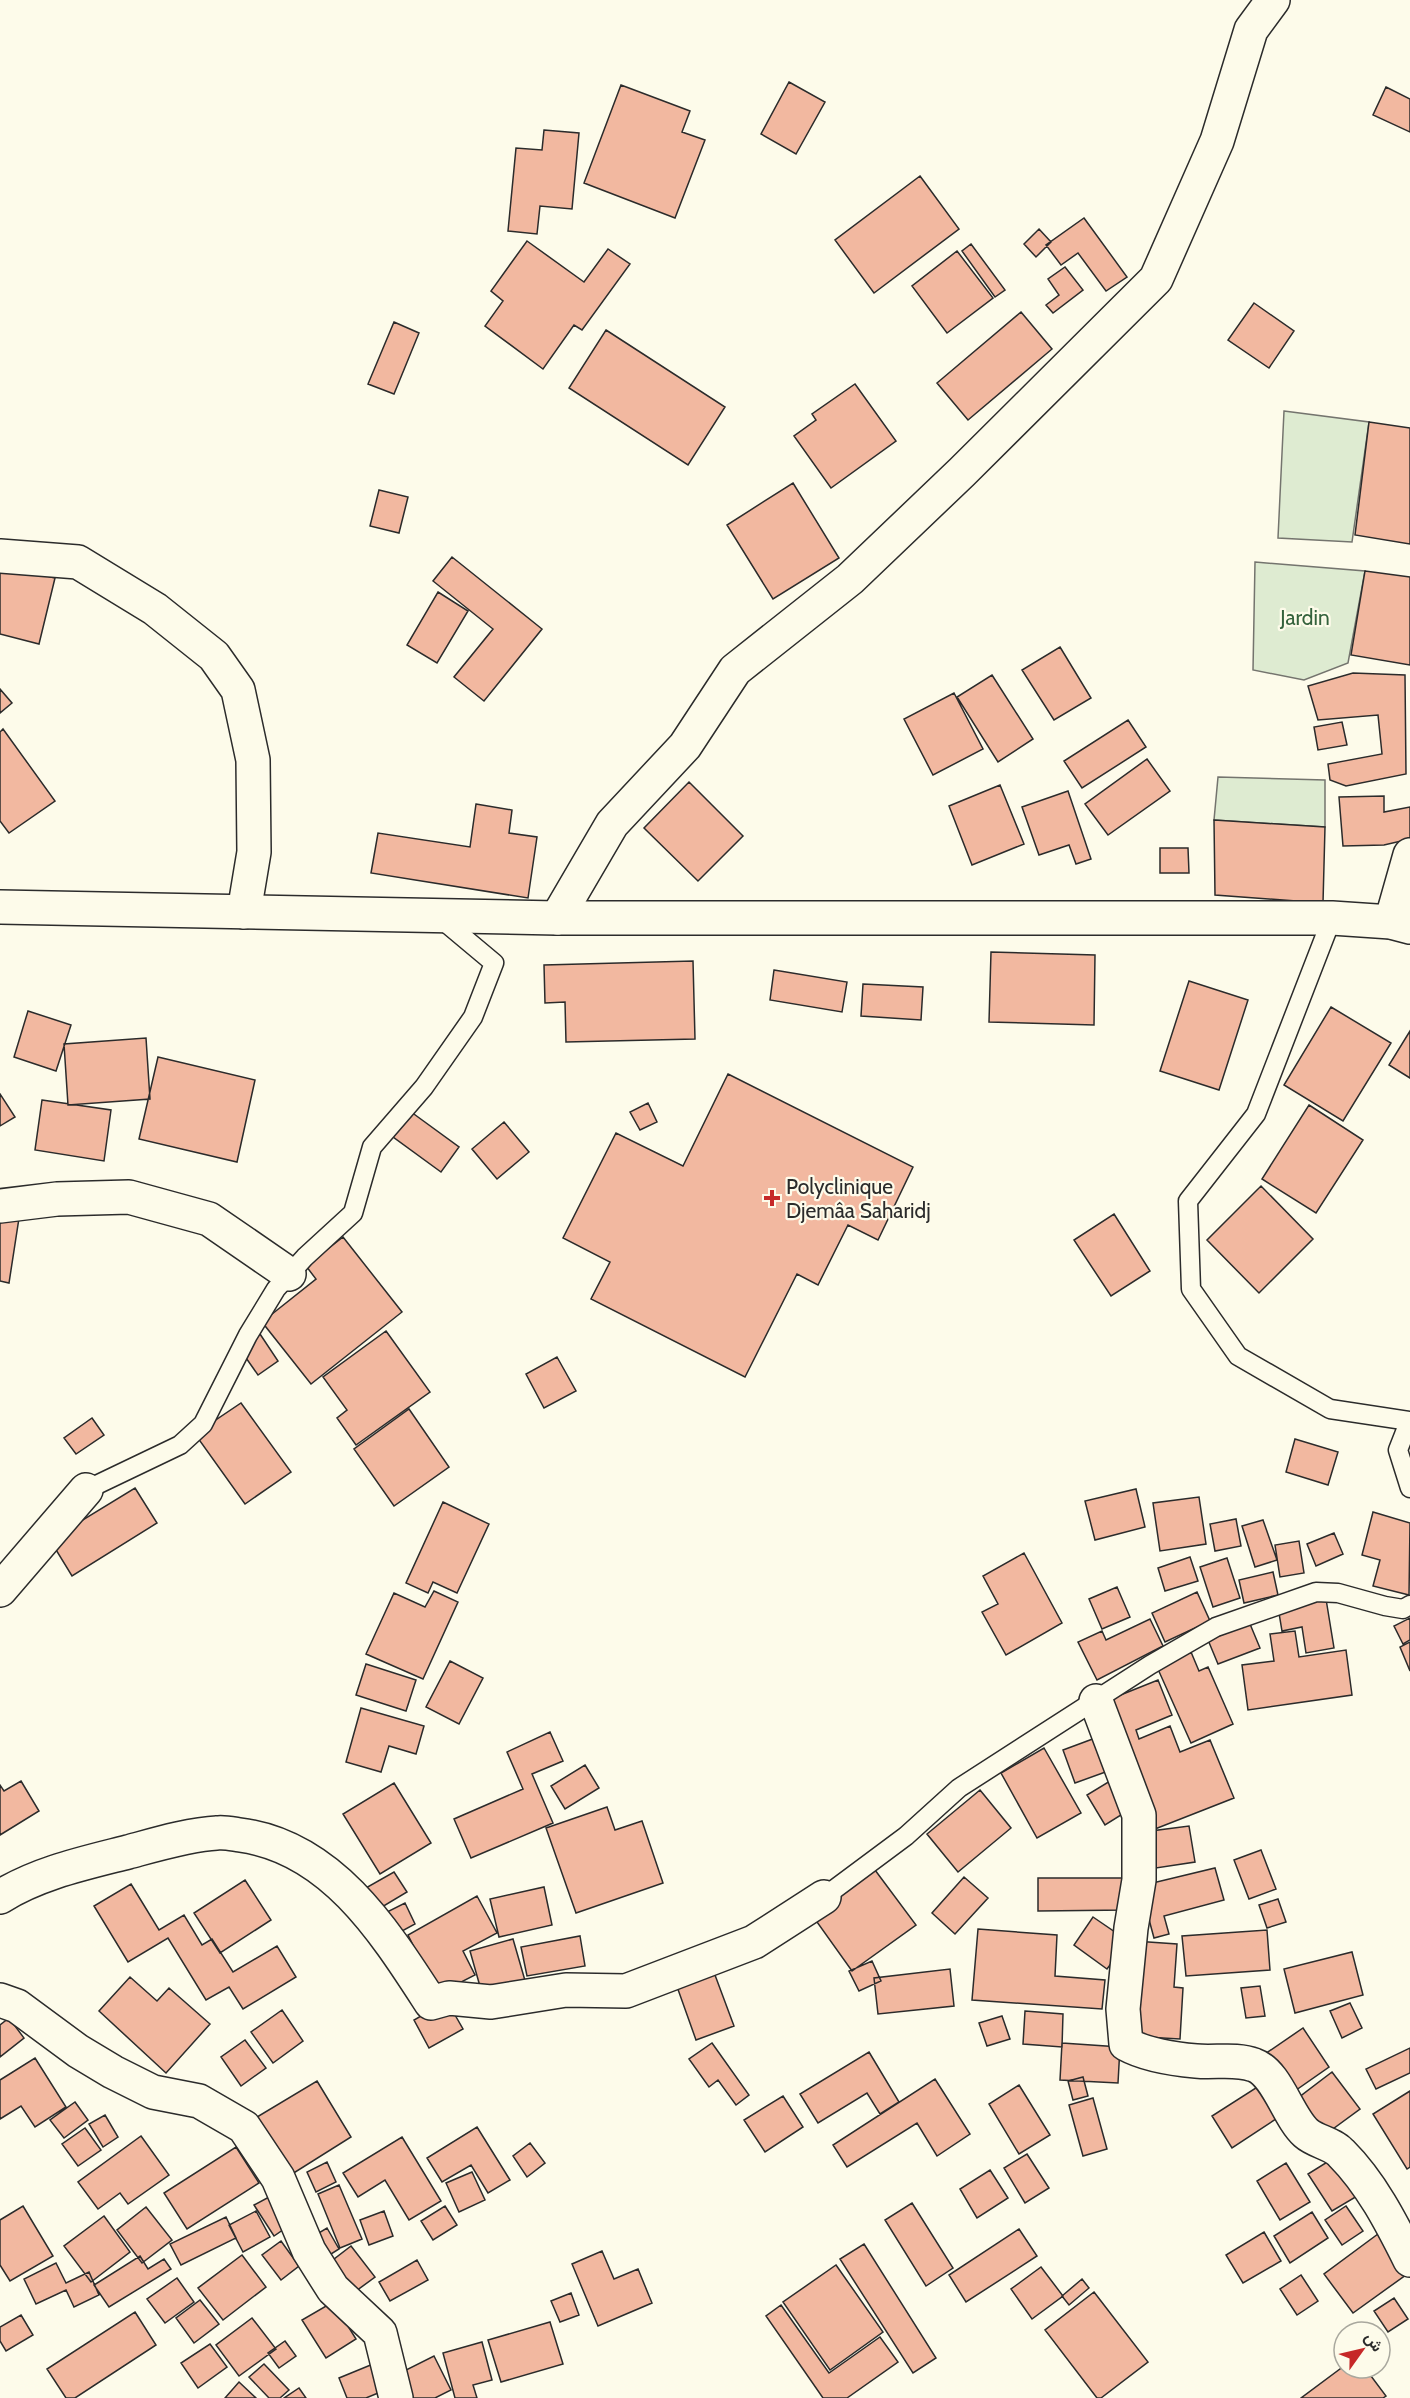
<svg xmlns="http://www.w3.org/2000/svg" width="1410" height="2398" viewBox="0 0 1410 2398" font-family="Cabin,Vazirmatn,sans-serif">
  <rect width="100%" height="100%" fill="#fdfbea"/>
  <path fill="#deebd1" stroke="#74746e" stroke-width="1.5" d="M1284 411 1369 422 1352 542 1278 538Z
    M1255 562 1365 571 1348 663 1304 680 1253 670Z
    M1218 777 1325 780V827L1214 820Z"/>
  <path fill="#f2b8a0" stroke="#2b2b2b" stroke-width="1.5" d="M789 82 825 102 796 154 761 134Z
    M621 85 690 111 682 132 705 140 675 218 584 183Z
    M1386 87 1410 99V132L1373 115Z
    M544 130 579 133 572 209 540 206 537 234 508 231 516 148 542 150Z
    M920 176 959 229 874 293 835 240Z
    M1084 218 1127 277 1106 291 1078 253 1061 265 1046 245Z
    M1039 229 1051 242 1036 257 1024 244Z
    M527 241 584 282 608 249 630 264 582 330 574 325 543 369 485 326 503 301 491 291Z
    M971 244 1005 290 995 297 962 251Z
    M957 251 993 298 947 333 912 286Z
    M1065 267 1083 290 1053 313 1046 305 1059 295 1048 279Z
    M1254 303 1294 331 1269 368 1228 340Z
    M1021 312 1052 349 968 420 937 383Z
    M394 322 419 333 394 394 368 384Z
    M606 330 725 407 688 465 569 388Z
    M855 384 896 441 831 488 794 436 816 420 812 414Z
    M1369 422 1410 428V544L1355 535Z
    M793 483 839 558 773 599 727 525Z
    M379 490 408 497 399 533 370 526Z
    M452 557 542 629 484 701 454 677 493 629 433 581Z
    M0 564 55 578 39 644 0 634Z
    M1365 571 1410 577V665L1351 655Z
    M438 592 468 611 437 663 407 645Z
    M1060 647 1091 698 1054 720 1022 670Z
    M1353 673 1405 675 1406 774 1346 786 1330 780 1328 764 1382 754 1378 715 1318 720 1308 686Z
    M992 675 1033 739 998 762 957 697Z
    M0 689 12 703 0 713Z
    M954 693 983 749 933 775 904 719Z
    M1128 720 1146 747 1082 788 1064 761Z
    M1342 722 1347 745 1318 750 1314 727Z
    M3 729 55 801 9 833 0 821V732Z
    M1147 759 1170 791 1108 835 1085 804Z
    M689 782 743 836 698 881 644 828Z
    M1000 785 1024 844 972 865 949 806Z
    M1068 791 1091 859 1076 864 1069 845 1039 855 1022 807Z
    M1384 796V812L1410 807V839L1384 845 1343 846 1339 797Z
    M476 804 512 810 509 833 537 837 528 898 371 873 378 833 470 847Z
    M1214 820 1325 827 1323 903 1215 895Z
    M1160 848H1188L1189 873H1160Z
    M991 952 1095 955 1094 1025 989 1022Z
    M693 961 695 1039 566 1042 565 1002 545 1003 544 965Z
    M774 970 847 982 842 1012 770 1000Z
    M1189 981 1248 1000 1219 1090 1160 1071Z
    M863 984 923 987 921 1020 861 1016Z
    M1331 1007 1391 1043 1343 1121 1284 1085Z
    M28 1011 71 1025 56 1071 14 1057Z
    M1410 1031V1078L1389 1065Z
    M146 1038 150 1099 68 1105 64 1044Z
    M158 1057 255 1080 237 1162 139 1139Z
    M728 1074 913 1167 878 1240 848 1225 818 1285 797 1274 745 1377 591 1299 610 1262 563 1238 616 1133 683 1166Z
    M0 1094 15 1117 0 1126Z
    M42 1100 111 1110 104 1161 35 1150Z
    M648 1103 657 1122 640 1130 630 1112Z
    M1309 1105 1363 1140 1316 1213 1262 1179Z
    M407 1109 459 1147 441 1172 389 1134Z
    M504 1122 529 1152 497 1179 472 1149Z
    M1261 1186 1313 1239 1259 1293 1207 1240Z
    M1114 1214 1150 1271 1111 1296 1074 1240Z
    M0 1215 19 1218 9 1283 0 1281Z
    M343 1237 402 1312 311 1384 262 1322 316 1279 306 1266Z
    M386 1331 430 1392 356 1445 337 1418 347 1410 323 1377Z
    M260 1334 278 1361 258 1375 239 1348Z
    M557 1357 576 1391 544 1408 526 1374Z
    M241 1403 291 1472 245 1504 195 1434Z
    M409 1409 449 1467 394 1506 354 1449Z
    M92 1418 104 1435 76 1454 64 1438Z
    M1295 1439 1338 1452 1328 1485 1286 1472Z
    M135 1488 157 1523 72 1576 50 1540Z
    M1136 1489 1145 1527 1095 1540 1085 1501Z
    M1199 1497 1206 1544 1160 1551 1153 1503Z
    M443 1502 489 1524 457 1593 433 1582 428 1593 406 1583Z
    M1373 1512 1410 1523 1409 1595 1373 1586 1380 1560 1362 1555Z
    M1236 1519 1241 1546 1215 1551 1210 1524Z
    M1263 1520 1277 1560 1255 1567 1242 1526Z
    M1334 1533 1343 1554 1316 1566 1307 1544Z
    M1299 1541 1304 1573 1280 1577 1275 1545Z
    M1024 1553 1062 1623 1006 1655 982 1612 998 1604 983 1576Z
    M1190 1557 1198 1581 1165 1591 1158 1568Z
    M1227 1558 1240 1598 1213 1607 1200 1567Z
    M1273 1572 1278 1595 1244 1603 1239 1580Z
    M1117 1587 1130 1617 1102 1629 1089 1599Z
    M434 1591 458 1602 423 1679 366 1654 394 1593 425 1607Z
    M1197 1592 1210 1621 1165 1642 1152 1613Z
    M1326 1599 1334 1648 1306 1653 1302 1627 1282 1631 1278 1607Z
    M1410 1618V1640L1403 1644 1394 1626Z
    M1150 1619 1163 1646 1097 1680 1078 1642 1102 1631 1106 1640Z
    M1250 1624 1260 1648 1218 1664 1208 1640Z
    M1295 1631 1299 1657 1346 1650 1352 1695 1248 1710 1242 1665 1274 1661 1270 1634Z
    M1410 1642V1671L1400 1647Z
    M1191 1652 1199 1671 1208 1667 1233 1724 1191 1743 1157 1667Z
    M450 1661 483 1678 459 1724 426 1707Z
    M366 1664 416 1680 406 1711 356 1695Z
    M1158 1680 1172 1715 1136 1730 1139 1739 1170 1726 1180 1752 1210 1740 1234 1798 1155 1829 1103 1702Z
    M361 1708 424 1726 416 1754 389 1746 381 1772 346 1762Z
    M550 1732 563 1761 532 1774 553 1823 471 1858 454 1819 523 1789 507 1752Z
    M1098 1737 1111 1770 1075 1783 1063 1750Z
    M1044 1748 1081 1813 1037 1838 1001 1773Z
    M585 1765 599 1788 565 1809 551 1786Z
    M21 1781 39 1811 0 1835V1785L4 1791Z
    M1110 1781 1129 1810 1105 1825 1087 1795Z
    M394 1783 431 1843 380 1874 343 1814Z
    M980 1790 1011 1828 958 1872 927 1834Z
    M607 1807 615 1830 642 1821 663 1883 576 1913 546 1828Z
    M1189 1826 1195 1862 1156 1868 1151 1831Z
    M1261 1850 1276 1889 1249 1899 1234 1860Z
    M1215 1868 1224 1900 1164 1916 1169 1934 1154 1938 1140 1886Z
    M875 1870 916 1925 852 1971 812 1915Z
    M394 1872 407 1892 377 1910 364 1889Z
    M964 1877 988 1898 955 1934 932 1913Z
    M1038 1878H1127V1910L1038 1911Z
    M245 1880 271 1920 220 1953 194 1913Z
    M131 1884 159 1930 184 1915 202 1945 212 1939 233 1972 277 1946 296 1977 243 2009 229 1987 206 2000 168 1938 128 1962 94 1906Z
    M544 1887 552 1925 499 1937 490 1899Z
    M477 1896 497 1933 463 1951 475 1975 432 1997 425 1969 408 1935Z
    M1278 1899 1286 1922 1267 1928 1259 1905Z
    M405 1903 415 1924 393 1936 383 1914Z
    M1093 1917 1128 1941 1107 1969 1074 1945Z
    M978 1929 1057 1935 1055 1976 1105 1980 1102 2009 972 2000Z
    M1267 1930 1270 1970 1186 1976 1182 1936Z
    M580 1936 585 1966 527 1976 521 1947Z
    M513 1939 526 1984 483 1997 470 1951Z
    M1134 1941 1177 1944 1174 1987 1183 1988 1180 2039 1128 2036Z
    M1352 1952 1363 1995 1295 2013 1284 1969Z
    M872 1961 881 1981 859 1991 849 1971Z
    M712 1967 734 2026 696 2040 675 1981Z
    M950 1969 954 2006 878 2014 874 1978Z
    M130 1977 157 2001 169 1988 210 2024 166 2073 99 2011Z
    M1260 1986 1265 2016 1246 2018 1241 1988Z
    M447 2001 463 2029 429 2048 414 2020Z
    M1350 2003 1362 2028 1342 2038 1330 2011Z
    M282 2010 303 2041 273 2063 251 2032Z
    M1025 2011 1063 2014 1062 2047 1023 2044Z
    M1002 2016 1010 2039 987 2046 979 2023Z
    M9 2018 24 2038 0 2057V2025Z
    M1303 2028 1329 2067 1289 2095 1262 2056Z
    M245 2040 266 2068 241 2086 221 2057Z
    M712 2043 749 2095 736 2105 718 2080 709 2087 689 2059Z
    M1062 2043 1120 2047 1118 2083 1060 2080Z
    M1410 2048V2073L1376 2089 1366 2069Z
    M869 2052 899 2102 880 2114 867 2093 818 2123 800 2094Z
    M35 2058 66 2107 35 2127 21 2106 0 2119V2080Z
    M1332 2072 1360 2109 1326 2134 1298 2098Z
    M1083 2077 1088 2096 1073 2100 1068 2081Z
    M935 2079 970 2134 937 2156 917 2123 847 2167 833 2145Z
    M317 2081 351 2137 281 2181 273 2142 257 2117Z
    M1262 2084 1282 2115 1232 2148 1212 2116Z
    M1019 2085 1050 2135 1019 2154 989 2104Z
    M1410 2091V2167L1407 2169 1373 2114Z
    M783 2096 803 2127 765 2152 744 2120Z
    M1093 2098 1107 2149 1083 2156 1069 2105Z
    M75 2102 88 2120 64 2138 50 2120Z
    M105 2115 118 2137 103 2147 89 2124Z
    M477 2127 510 2180 488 2193 471 2165 442 2182 427 2158Z
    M85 2128 101 2150 78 2166 62 2144Z
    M141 2136 169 2175 128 2204 120 2193 98 2209 78 2182Z
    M402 2137 441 2201 409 2220 385 2180 358 2197 343 2173Z
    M530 2143 545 2163 527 2177 513 2156Z
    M236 2147 259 2183 187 2229 164 2193Z
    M1027 2154 1049 2188 1025 2203 1004 2168Z
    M1340 2154 1364 2192 1332 2211 1308 2174Z
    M327 2162 336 2182 316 2192 307 2172Z
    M1286 2163 1310 2202 1280 2220 1257 2181Z
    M990 2170 1008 2198 977 2218 960 2189Z
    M472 2172 485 2200 459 2212 446 2183Z
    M339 2185 362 2239 340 2248 318 2194Z
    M269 2197 287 2227 274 2236 254 2205Z
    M912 2203 953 2268 926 2286 885 2220Z
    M23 2206 53 2256 10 2281 0 2265V2220Z
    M445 2206 457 2225 433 2240 421 2221Z
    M1346 2206 1363 2231 1342 2245 1325 2220Z
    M146 2207 172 2240 142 2263 117 2230Z
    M256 2211 270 2237 243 2252 229 2225Z
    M384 2211 393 2236 369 2245 360 2220Z
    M1312 2212 1328 2238 1290 2263 1274 2236Z
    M104 2216 130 2252 91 2282 64 2246Z
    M226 2217 236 2238 181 2265 170 2244Z
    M327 2228 339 2249 320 2261 307 2240Z
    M1019 2229 1037 2256 966 2302 949 2275Z
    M1382 2231 1410 2272 1353 2313 1324 2274Z
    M1264 2232 1281 2261 1243 2283 1226 2255Z
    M281 2241 299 2266 281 2280 262 2255Z
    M864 2244 936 2358 913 2373 840 2259Z
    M351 2246 375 2277 352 2294 329 2263Z
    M602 2251 614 2279 638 2269 652 2303 598 2326 572 2264Z
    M242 2255 266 2287 223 2320 198 2288Z
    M140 2256 148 2269 164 2259 171 2269 109 2307 94 2285Z
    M417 2260 428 2280 390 2301 379 2282Z
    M56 2263 66 2283 89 2272 99 2295 74 2307 66 2290 36 2304 24 2279Z
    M836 2265 883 2332 830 2370 783 2302Z
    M1041 2267 1063 2296 1032 2319 1011 2289Z
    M1301 2275 1318 2301 1297 2315 1280 2289Z
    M177 2278 194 2302 165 2323 147 2299Z
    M1082 2279 1089 2288 1069 2305 1062 2296Z
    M1094 2292 1148 2362 1101 2398H1097L1045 2330Z
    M571 2293 579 2315 560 2322 551 2301Z
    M1394 2298 1408 2319 1388 2332 1374 2311Z
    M200 2300 219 2324 194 2343 176 2318Z
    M333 2302 356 2339 326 2358 302 2320Z
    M781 2305 829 2373 880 2337 898 2362 847 2398H823L766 2316Z
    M135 2312 156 2345 75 2398H66L47 2369Z
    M21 2315 33 2335 6 2351 0 2341V2327Z
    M252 2318 276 2349 239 2376 216 2345Z
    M550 2322 563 2364 501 2382 488 2340Z
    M285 2341 296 2356 279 2368 268 2353Z
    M482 2342 492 2380 473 2385 477 2398H455L443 2353Z
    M210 2344 227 2367 198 2388 181 2363Z
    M434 2356 451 2390 435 2398H412L400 2373Z
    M264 2364 289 2390 280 2398H269L249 2377Z
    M373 2364 383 2391 366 2398H347L339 2378Z
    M1344 2366 1365 2368 1386 2396 1383 2398H1301Z
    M239 2382 256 2398H225Z
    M299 2388 306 2398H284Z"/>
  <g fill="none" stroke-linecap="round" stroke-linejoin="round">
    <defs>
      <path id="lane" d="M1332 918 1256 1114 1188 1201 1191 1289 1238 1356 1330 1409 1410 1421
        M1409 1422 1398 1450 1410 1488
        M86 1490 180 1445 203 1424 248 1335 276 1289 305 1257 353 1213 372 1147 424 1087 473 1017 494 963 439 917
        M824 1897 906 1836 959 1788 1150 1665 1216 1627 1316 1592 1338 1593 1385 1606 1403 1609 1410 1605"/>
      <path id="street" d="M0 556 78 562 155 609 214 656 238 690 253 760 254 852 244 912
        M557 918 612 824 685 746 735 670 850 579 962 472 1156 279 1217 141 1251 30 1273 0
        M1391 922 1410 855
        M0 1206 57 1199 129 1197 209 1219 289 1274
        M0 1590 86 1490
        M1096 1701 1139 1815V1880L1131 1928 1123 2009 1126 2044C1146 2055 1173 2059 1196 2061 1215 2063 1236 2058 1254 2065 1277 2073 1288 2117 1306 2133 1316 2142 1332 2143 1341 2153 1371 2183 1391 2222 1410 2260
        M0 1897C38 1873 85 1863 128 1852 154 1845 191 1834 217 1833 224 1832 233 1834 240 1835 332 1847 385 1932 431 2003L449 1998 491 2002 566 1990 626 1991 754 1942 824 1897
        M0 2000 17 2006 78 2051 113 2072 153 2092 199 2101 244 2127 278 2178 309 2251 333 2289 380 2333 396 2398"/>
      <path id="secondary" d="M0 907 557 918H1332L1391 922 1410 927"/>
    </defs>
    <use href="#lane" stroke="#2b2b2b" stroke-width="21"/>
    <use href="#street" stroke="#2b2b2b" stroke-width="36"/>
    <use href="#secondary" stroke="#2b2b2b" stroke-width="36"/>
    <use href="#lane" stroke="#fdfbea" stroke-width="18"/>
    <use href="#street" stroke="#fdfbea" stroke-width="33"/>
    <use href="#secondary" stroke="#fdfbea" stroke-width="33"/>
  </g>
  <path fill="#c62828" stroke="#fdfbea" stroke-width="2" d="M769 1189h6v6h6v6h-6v6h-6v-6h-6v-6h6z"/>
  <g text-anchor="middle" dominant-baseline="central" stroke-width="4.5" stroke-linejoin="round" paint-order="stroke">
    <g font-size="21" fill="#34623c" stroke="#fdfbea">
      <text x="1305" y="617">Jardin</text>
    </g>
    <g font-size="21" fill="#2b2b2b" stroke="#fdfbea" text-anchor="start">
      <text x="786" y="1186">Polyclinique<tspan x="786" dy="24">Djemâa Saharidj</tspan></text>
    </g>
  </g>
  <g transform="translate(1362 2350) rotate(56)"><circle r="28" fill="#fdfbea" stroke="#a9a89e" stroke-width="1.5"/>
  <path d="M0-4.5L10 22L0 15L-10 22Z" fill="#c62828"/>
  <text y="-9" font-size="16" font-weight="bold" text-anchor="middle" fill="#2b2b2b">ش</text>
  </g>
</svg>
